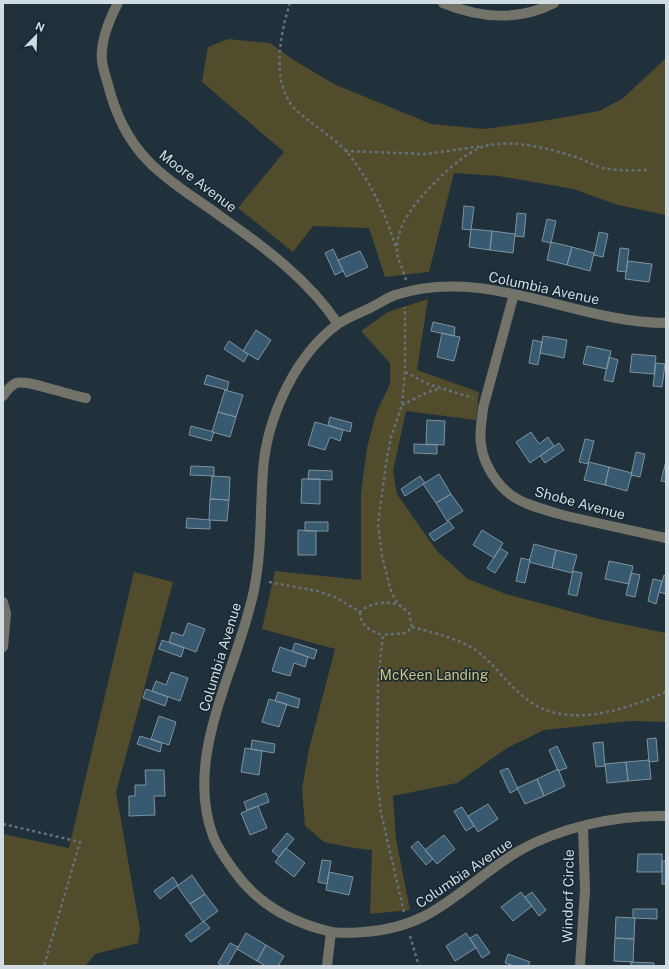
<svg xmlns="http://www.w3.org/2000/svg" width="669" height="969" viewBox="0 0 669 969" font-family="'Public Sans',sans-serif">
  <rect width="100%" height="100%" fill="#20313c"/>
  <path fill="#514c2b" d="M228 39 270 43 292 59 334 84 431 124 484 129 537 122 599 111 622 99 666 58V215L618 205 573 189 499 176 454 173 429 272 385 277 369 228 313 226 293 252 238 208 284 152 202 82 208 47Z
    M428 299 417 370 479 392 476 420 406 411 393 471 397 494 437 551 468 579 506 594 603 620 666 633V722L630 721 544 730 507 748 457 783 393 796 396 839 410 910 370 914 372 850 354 848 324 842 305 826 302 789 309 749 335 649 262 629 275 571 361 580V493L367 448 376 413 390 384V363L361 331 388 312Z
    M134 572 173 582 116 792 140 929 138 943 95 954 85 966H3V834L69 848Z"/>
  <path fill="#385a70" stroke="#7f929f" d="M464 206 474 207 471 230 462 229Z
    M517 213 526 214 524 237 515 236Z
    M547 219 556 221 551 243 542 241Z
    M471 229 492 231 490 250 469 247Z
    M492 231 515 234 513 253 490 250Z
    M599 232 608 234 603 257 594 255Z
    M551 242 572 247 567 265 547 260Z
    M572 247 594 253 590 271 567 265Z
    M620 248 629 249 626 272 617 271Z
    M333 249 343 271 335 275 325 253Z
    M360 251 368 267 346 277 338 260Z
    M628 261 652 264 649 282 625 279Z
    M433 322 455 327 454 336 431 331Z
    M256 330 271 340 258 360 243 351Z
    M442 333 460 337 454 361 437 357Z
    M543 336 567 340 564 358 540 353Z
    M533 340 542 342 538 365 529 363Z
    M229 341 248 354 244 362 224 349Z
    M587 346 611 351 607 369 583 364Z
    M632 354 656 356 654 374 630 372Z
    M609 357 618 360 613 382 604 380Z
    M656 363 665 364 662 387 653 386Z
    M207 375 229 382 227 390 204 384Z
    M225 390 243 395 236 417 218 412Z
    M218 412 236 417 230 437 212 432Z
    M330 417 352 423 350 432 328 425Z
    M427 420 445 421 444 445 426 444Z
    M315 422 343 430 340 441 330 437 325 450 308 445Z
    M191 426 214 432 211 441 189 435Z
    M531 432 539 444 548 437 554 446 530 463 516 442Z
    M585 439 594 441 588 464 579 462Z
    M559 443 564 450 545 463 540 456Z
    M414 444 437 445V454L414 453Z
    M636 452 645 454 640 477 631 475Z
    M666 461V482L661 481Z
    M589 462 609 467 605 485 584 480Z
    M191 466 214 467V476L190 475Z
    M609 467 632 473 627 491 605 485Z
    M309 470 332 471V480L308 479Z
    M439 474 451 494 436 503 423 484Z
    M212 476 230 477 229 500 210 499Z
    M420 476 425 483 405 496 401 489Z
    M302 479H320V504L301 503Z
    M451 494 463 511 447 521 436 503Z
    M210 499 229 500 227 521 209 520Z
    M187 518 210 520V529L186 528Z
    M449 521 454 528 434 541 429 534Z
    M305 522H328V531H305Z
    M298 530 316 531V555H298Z
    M482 530 503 543 494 558 473 545Z
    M534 544 556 550 552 568 529 562Z
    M500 548 508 553 495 573 487 568Z
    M556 550 577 555 572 573 552 568Z
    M521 558 530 560 525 583 516 581Z
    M609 561 633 566 629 584 605 579Z
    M573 571 582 573 577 596 568 594Z
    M631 573 640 575 635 597 626 595Z
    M664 575 666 576V594L659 592Z
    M653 579 662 581 656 604 648 601Z
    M188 623 205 629 196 652 169 642 172 632 183 636Z
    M162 640 184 648 181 657 159 649Z
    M295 643 317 650 314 659 292 651Z
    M280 647 308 657 305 667 294 663 290 676 272 671Z
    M171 672 188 678 180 701 152 691 156 681 166 685Z
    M146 689 168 697 165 706 143 698Z
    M278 692 300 699 298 708 275 701Z
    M269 699 287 704 279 727 262 722Z
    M159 716 176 722 169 745 151 739Z
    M140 736 162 743 160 752 137 744Z
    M656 738 658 761 649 762 647 739Z
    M252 740 275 744 274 753 251 749Z
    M603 742 605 766 596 767 593 743Z
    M557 746 567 768 558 771 549 750Z
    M245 748 262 751 259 775 241 772Z
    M649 760 651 779 628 781 626 762Z
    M626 762 628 781 607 783 605 764Z
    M508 768 518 789 510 793 500 771Z
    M558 769 565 786 544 796 537 779Z
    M145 770H164L165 796H154L155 815 129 816V796H135V785H146Z
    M537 779 544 796 525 804 517 788Z
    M266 793 269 802 247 810 244 802Z
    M488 804 498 819 478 832 468 816Z
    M258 806 267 828 250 835 241 813Z
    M462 807 474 826 466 831 454 811Z
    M287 833 294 839 279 857 272 851Z
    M444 835 455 849 437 864 425 850Z
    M418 841 433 859 426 865 411 847Z
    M286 848 305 863 294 877 275 862Z
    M638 854H662V872H637Z
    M322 860 331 861 327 884 318 882Z
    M662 861H666V884H662Z
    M329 872 353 877 349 895 326 890Z
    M192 875 205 894 190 904 177 886Z
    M173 877 178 885 160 899 154 891Z
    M521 892 532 906 513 921 501 907Z
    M532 892 546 910 539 916 525 897Z
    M205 894 218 911 203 922 190 904Z
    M633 909H657V919L633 918Z
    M616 917 635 918 634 939 615 938Z
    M204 921 210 928 191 942 185 935Z
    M246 933 266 945 257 961 237 949Z
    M466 933 476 948 455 961 446 946Z
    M477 934 490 953 482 958 470 938Z
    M615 938 634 939 633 962 614 961Z
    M230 943 238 947 227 966H223L218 963Z
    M266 945 284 956 278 966H266L257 961Z
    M508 954 530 962 528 966H514L505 963Z
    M631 962 654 963V966H631Z"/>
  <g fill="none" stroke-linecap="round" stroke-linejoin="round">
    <path stroke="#63717b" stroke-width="2.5" stroke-dasharray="3 3" stroke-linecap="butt" d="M290 3C280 33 271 83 294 108 309 123 331 135 346 151 371 181 386 215 397 251
      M345 151 426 154 483 146
      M406 280C404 272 400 264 398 257 393 234 409 210 424 194 437 179 466 151 485 146 512 139 547 148 572 156 584 159 597 168 609 169 622 171 636 170 649 170
      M405 372 428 384 473 398
      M402 405 430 391 441 389
      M269 582 317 591 335 597 360 612C369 603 385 601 397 604
      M360 612C359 625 372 632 383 635
      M412 627C434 633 458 638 477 651 495 665 507 684 525 698 565 731 624 710 666 692
      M3 824 80 842 44 966
      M404 912 381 813 377 779 378 682 383 635 406 633 412 627 409 613 398 604 391 591 382 556 378 524 386 464 391 437 402 405 405 372V307
      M410 936 419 966"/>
    <path stroke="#74736a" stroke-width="10" d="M118 3C109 20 100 41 102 61 103 68 105 75 107 81 115 113 127 140 150 163 171 184 197 199 220 216 263 246 309 280 338 324
      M443 3C480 18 517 22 554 3
      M514 294 483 408C482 420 479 432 481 444 483 463 496 484 511 495 525 505 543 509 559 514 595 523 630 530 666 538
      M666 323C575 323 487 265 395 295 387 298 378 304 370 308 360 313 348 317 338 324 295 355 267 418 263 470 260 510 262 550 254 590 238 669 183 755 213 836 218 849 227 861 235 872 258 904 291 922 328 931 339 934 352 933 363 932 435 928 461 886 517 852 559 827 617 815 666 816
      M3 396C7 390 10 386 16 383 28 379 70 396 86 398
      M3 602 6 613 3 647
      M327 966 331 932
      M580 966 585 890 583 827"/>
  </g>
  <g text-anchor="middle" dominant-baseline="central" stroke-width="3" stroke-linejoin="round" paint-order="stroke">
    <g font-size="14" fill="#d1dbe2" stroke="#172732">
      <text transform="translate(198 181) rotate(37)">Moore Avenue</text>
      <text transform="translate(544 288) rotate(12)">Columbia Avenue</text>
      <text transform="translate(580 503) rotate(15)">Shobe Avenue</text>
      <text transform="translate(220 657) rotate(-73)">Columbia Avenue</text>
      <text transform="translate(464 873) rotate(-34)">Columbia Avenue</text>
      <text transform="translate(568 896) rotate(-89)">Windorf Circle</text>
    </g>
    <g font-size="14" fill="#ccc383" stroke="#172732">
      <text x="434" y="675">McKeen Landing</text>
    </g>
  </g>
  <rect width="669" height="969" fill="none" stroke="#d1dbe2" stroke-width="8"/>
  <g transform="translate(36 36) rotate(23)" stroke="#172732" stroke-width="3" paint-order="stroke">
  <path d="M0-3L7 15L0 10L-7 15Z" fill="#d1dbe2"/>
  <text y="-6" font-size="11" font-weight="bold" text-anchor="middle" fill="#d1dbe2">N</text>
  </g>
</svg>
